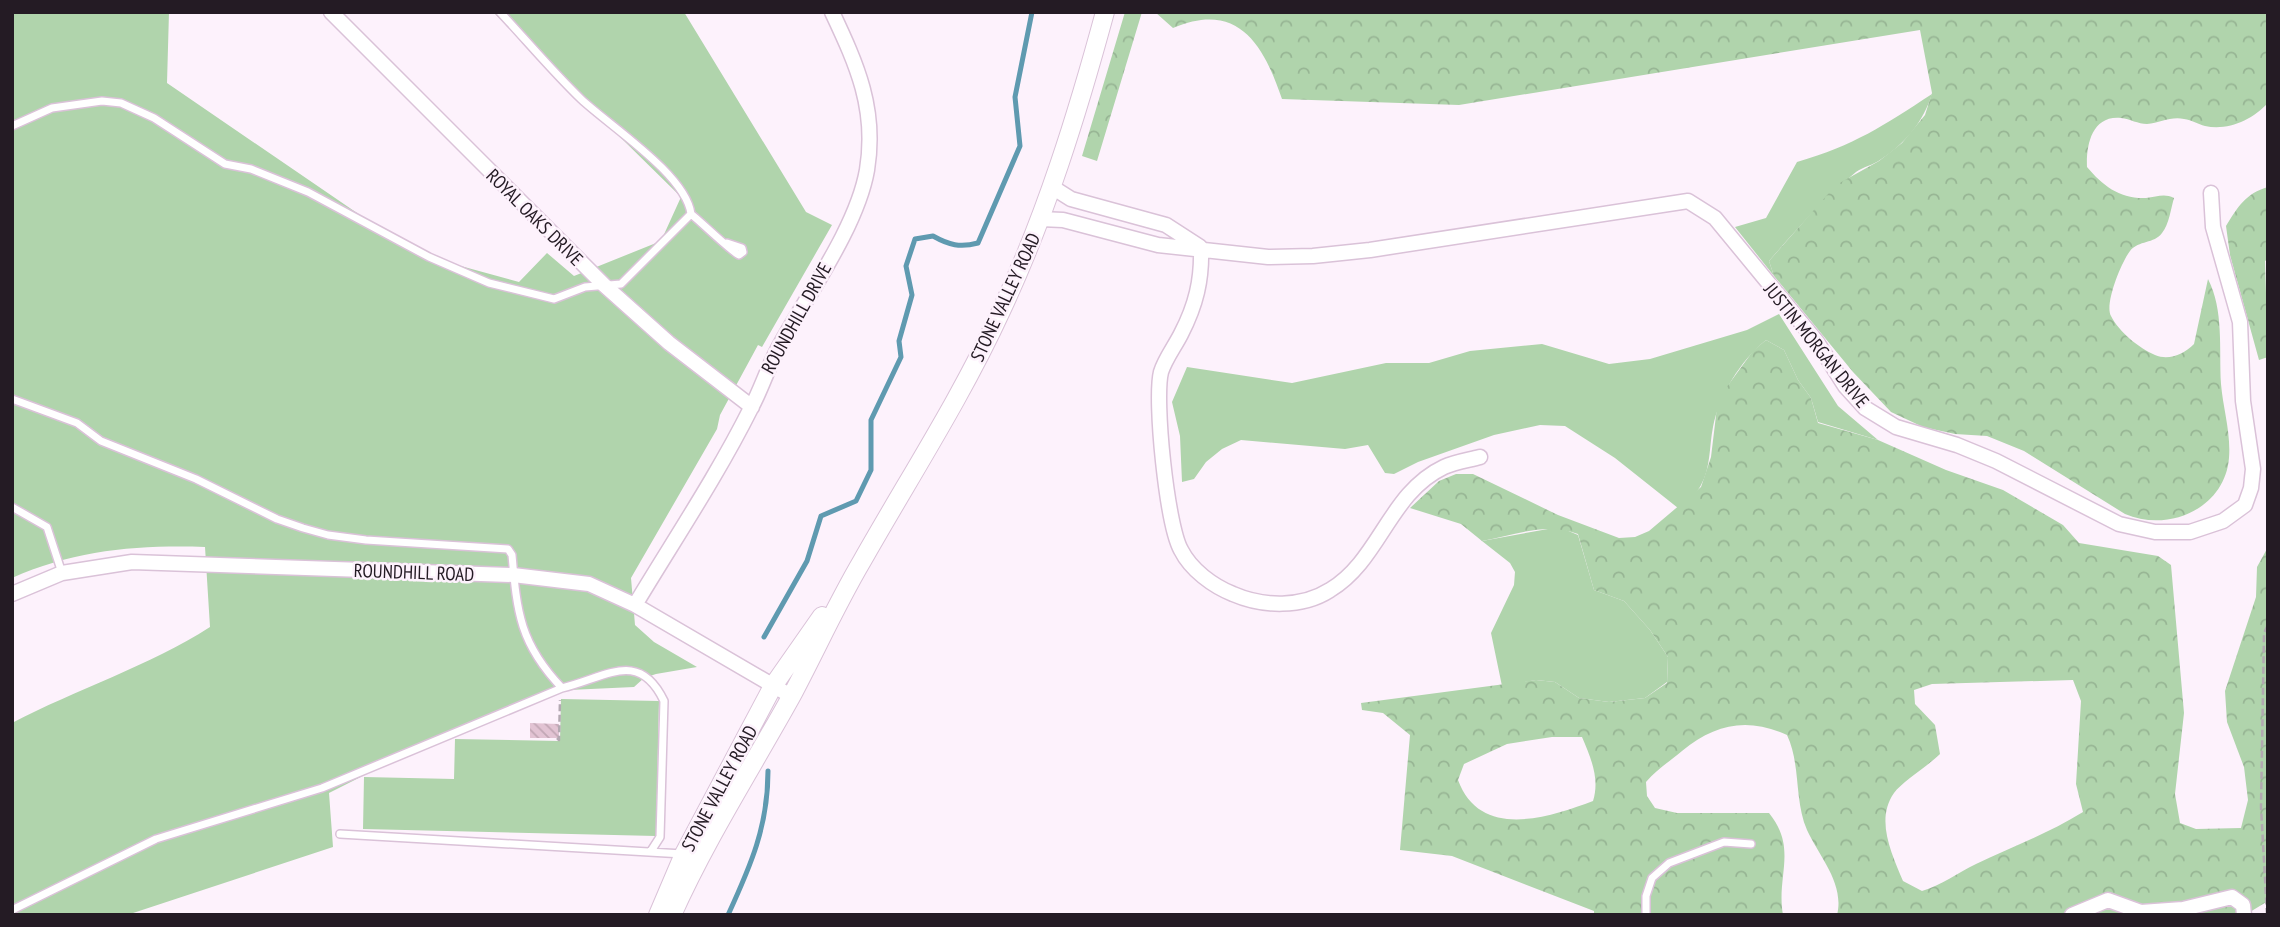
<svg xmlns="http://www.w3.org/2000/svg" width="2280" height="927" viewBox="0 0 2280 927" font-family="'PT Sans Narrow',sans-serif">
  <defs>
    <pattern id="forest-crowns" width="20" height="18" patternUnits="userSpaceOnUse" patternTransform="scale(1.75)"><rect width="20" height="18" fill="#b0d4ac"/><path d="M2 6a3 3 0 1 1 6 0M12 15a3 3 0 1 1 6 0" fill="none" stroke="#97b594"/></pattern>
    <pattern id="building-back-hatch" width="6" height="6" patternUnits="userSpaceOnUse" patternTransform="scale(1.75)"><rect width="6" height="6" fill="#e2c3d3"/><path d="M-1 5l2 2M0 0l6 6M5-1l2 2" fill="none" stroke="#c2a7b5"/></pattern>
  </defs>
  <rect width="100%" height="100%" fill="#fdf2fc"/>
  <path fill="#b0d4ac" d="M12 12H169L167 83 417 254 519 282 547 253 574 276 661 241 681 197 493 12H684L806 212 832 225 762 347 758 345 720 415 717 429 631 578 635 625 654 642 697 667 656 674 644 678 634 687 569 690 428 743 329 793 333 847 127 915H12V723C77 689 149 666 210 627L205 547C137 545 75 550 12 578Z
    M1932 94C1923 122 1906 143 1880 160 1873 165 1863 167 1856 172 1824 198 1796 230 1769 261L1774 276 1735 227 1766 218 1797 162C1855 145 1883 126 1932 94Z
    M1779 314 1838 406 1878 440 1818 422 1811 398 1798 380 1784 350 1766 340C1741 360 1719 395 1713 427 1709 447 1711 467 1701 485 1697 494 1685 501 1678 508L1615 458 1565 426 1540 425 1494 435 1418 462 1394 474 1385 473 1368 445 1345 449 1241 440 1222 449 1206 462 1194 479 1182 482 1180 436 1172 402 1187 367 1292 383 1386 363H1429L1470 351 1542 344 1609 364 1650 359 1747 330Z
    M1559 527 1578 535 1594 590 1624 601 1650 630 1668 657 1667 682 1645 698 1609 702 1579 698 1555 682 1536 680 1502 686 1491 633 1514 585 1515 572 1510 563 1482 541Z
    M561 699 659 701 656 836 363 829 364 777 454 779 455 739 560 741Z"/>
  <path fill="url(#forest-crowns)" fill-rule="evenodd" d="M1125 12H1142L1097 161 1082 156Z
    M1155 12H2268V103C2252 120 2228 131 2205 126 2198 124 2192 120 2184 119 2171 116 2160 123 2147 124 2138 124 2130 119 2121 118 2092 115 2086 145 2087 167 2103 186 2120 199 2146 198 2157 197 2164 193 2174 198 2171 208 2169 225 2162 233 2154 244 2139 240 2130 251 2122 261 2104 304 2111 316 2119 332 2139 348 2155 355 2169 361 2184 354 2194 344L2208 279C2224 310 2219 349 2221 384 2223 408 2231 433 2229 458 2225 508 2169 533 2125 514L2024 451 1987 436 1955 434 1923 427 1891 412 1853 372 1774 276 1769 261 1836 185 1879 161 1902 143 1925 115 1932 93 1920 30 1459 105 1282 99C1264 46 1239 0 1173 28Z
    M2268 187V259L2265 261 2268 357 2259 360 2230 255 2226 226C2237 208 2246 193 2268 187Z
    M1766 340 1784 350 1798 380 1811 398 1818 423 1878 440 1946 470 2003 490 2063 525 2079 543 2158 556 2171 565 2184 713 2175 794 2180 823 2196 829 2241 828 2248 800 2244 767 2227 722 2225 691 2256 597 2257 567 2268 547V901L2245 915H1837C1845 884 1819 856 1807 830 1794 800 1801 765 1787 735 1747 717 1715 724 1682 751 1669 762 1657 769 1646 782L1647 796 1655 808 1677 813H1769C1798 849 1776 876 1783 915H1594V911L1452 856 1400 850 1410 735 1383 713 1362 710 1361 703 1536 680 1555 682 1579 698 1609 702 1645 698 1667 683 1668 657 1650 630 1624 601 1594 590 1578 534C1546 522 1515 535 1482 541L1461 524 1410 508 1439 481 1456 474H1473L1558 515 1619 538 1635 537 1649 531 1701 487 1711 457 1718 399 1753 351ZM2073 680 2081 701 2076 784 2083 812C2049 833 2012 847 1976 864 1957 873 1942 885 1922 891L1903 881C1892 854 1875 820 1894 793 1902 782 1929 765 1940 754L1935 725 1915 704 1914 690 1932 684ZM1552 737H1582C1591 758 1600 779 1593 801 1548 818 1480 840 1458 780L1464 764 1507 744Z"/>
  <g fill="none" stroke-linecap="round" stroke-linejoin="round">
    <path stroke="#5f9ab0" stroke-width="5" d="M764 637 807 561 821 516 856 501 871 470V420L901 357 899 341 912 295 906 266 915 239 933 236C949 245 960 248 978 243L1020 146 1015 97 1032 12
      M728 915C751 865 768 826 768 771"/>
  </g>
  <path fill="url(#building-back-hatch)" d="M530 723 559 724V738H530Z"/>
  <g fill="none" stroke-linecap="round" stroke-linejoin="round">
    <defs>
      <path id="service" d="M500 12C527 41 553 72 581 99 611 127 686 175 691 214
        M12 126 52 108 102 101 121 103 154 118 225 164 251 169 308 192 429 257 489 283 554 299 585 287 621 284 691 214C700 221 733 253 739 255L743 252 742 248 727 243
        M12 399 77 423 101 441 196 479 277 519 303 528 328 535 366 540 508 549 512 555C517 613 520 644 562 688L322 788 156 839 12 910
        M12 507 47 527 62 573
        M562 688C607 677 639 649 664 701L660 837 651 851
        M340 834 683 854
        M1646 915V896L1652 878 1669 863 1724 842 1751 844"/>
      <path id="minor" d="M331 12 604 285 669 343 752 407
        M1052 187 1071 199 1166 225 1200 247
        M1040 219 1063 220 1158 245 1268 257 1313 256 1370 250 1688 201 1715 218 1817 342 1845 386 1865 408 1896 427 1957 445 1996 461 2119 524 2155 532H2190L2223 521 2245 505 2251 488 2253 469 2243 401 2240 322 2213 227 2211 193
        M1201 248C1202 280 1196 305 1181 334 1175 346 1165 359 1161 372 1154 400 1167 525 1181 550 1191 570 1213 586 1233 594 1263 607 1302 608 1330 590 1380 560 1389 493 1444 467 1455 462 1469 460 1480 457
        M12 594 62 573 132 562 513 575 589 584 635 605 791 696
        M635 605C674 540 717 476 751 408 762 388 768 366 780 345 808 294 857 227 867 170 877 109 857 65 832 12
        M2072 915 2108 900 2141 912 2183 909 2232 897 2243 905 2244 915"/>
      <path id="tertiary" d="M658 915 684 854 773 686 822 616
        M672 915C706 839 751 769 791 697 815 652 836 605 862 561 909 478 961 398 1001 311 1046 215 1077 115 1105 12"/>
    </defs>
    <use href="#service" stroke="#dac2d8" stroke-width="10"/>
    <use href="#minor" stroke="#dac2d8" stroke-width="17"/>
    <use href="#tertiary" stroke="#dac2d8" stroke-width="20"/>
    <path stroke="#b3a9b2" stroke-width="2.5" stroke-dasharray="7 3.5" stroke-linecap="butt" d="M557 738 559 740 560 700
      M2267 915 2261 807 2264 633 2268 625"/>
    <use href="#service" stroke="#fff" stroke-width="7"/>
    <use href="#minor" stroke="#fff" stroke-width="14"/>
    <use href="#tertiary" stroke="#fff" stroke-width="18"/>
  </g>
  <g text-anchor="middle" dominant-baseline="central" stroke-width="5" stroke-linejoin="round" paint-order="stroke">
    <g font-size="19" fill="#241b24" stroke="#fdf2fc">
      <text transform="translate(535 217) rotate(45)">ROYAL OAKS DRIVE</text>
      <text transform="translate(1005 297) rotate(-65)">STONE VALLEY ROAD</text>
      <text transform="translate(796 318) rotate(-61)">ROUNDHILL DRIVE</text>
      <text transform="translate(1817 345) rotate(51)">JUSTIN MORGAN DRIVE</text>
      <text transform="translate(414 572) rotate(2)">ROUNDHILL ROAD</text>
      <text transform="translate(719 788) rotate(-62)">STONE VALLEY ROAD</text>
    </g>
  </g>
  <rect width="2280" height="927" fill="none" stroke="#241b24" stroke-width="28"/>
</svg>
